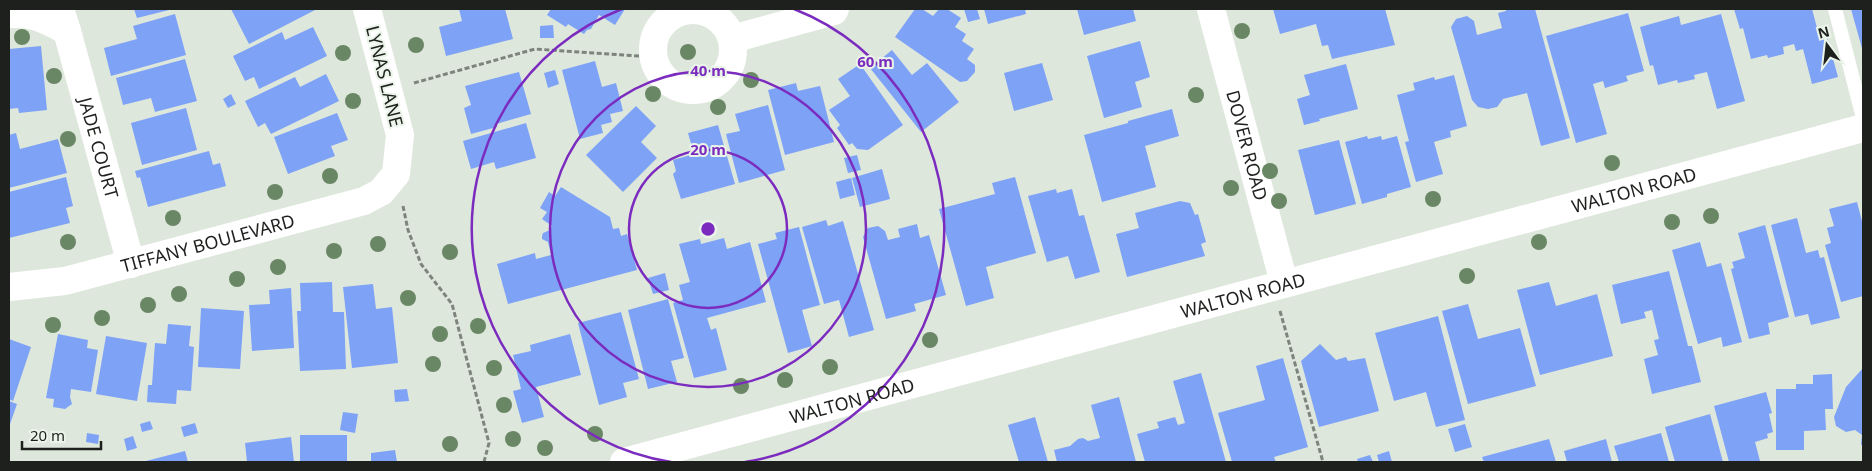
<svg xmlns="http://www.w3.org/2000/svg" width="1872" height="471" viewBox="0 0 1872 471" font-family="'Noto Sans',sans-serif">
  <rect width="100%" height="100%" fill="#dee7dc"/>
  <path fill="#7ea2f6" d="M134 9H173L137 18Z
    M231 9H317L249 44Z
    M459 9H505L513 39 446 56 439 27 462 21Z
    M551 9H625L615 25 599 15 591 29 587 30 584 34 568 24 566 27 547 15Z
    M915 9H922L933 16 939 9H947L961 18 955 27 966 34 962 41 974 49 967 59 975 65V72L967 81 960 82 895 37Z
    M964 9H977L980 19 968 22Z
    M984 9H1025L1026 14 988 24Z
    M1077 9H1133L1136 21 1084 35Z
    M1273 9H1385L1395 45 1332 59 1328 45 1322 46 1316 24 1280 34Z
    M1506 9H1535L1570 138 1541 146 1527 93 1503 99 1497 107 1488 109 1478 107 1472 100 1451 27 1456 19 1467 16 1474 21 1477 35 1502 28 1498 13 1506 11Z
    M1734 9H1812L1820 39 1827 37 1838 77 1812 84 1803 49 1796 51 1794 44 1783 47 1784 54 1768 58 1767 55 1751 59 1743 28 1740 29Z
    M1851 9H1863V52Z
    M1628 13 1644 71 1626 76 1628 81 1605 88 1603 81 1593 84 1607 134 1576 143 1546 36Z
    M175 14 186 55 111 76 104 48 137 39 133 26Z
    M1721 14 1745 101 1717 109 1707 72 1694 75 1695 79 1678 83 1677 80 1658 85 1653 65 1650 66 1640 27 1679 16 1681 25Z
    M553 25 554 38H540V26Z
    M313 27 327 56 259 89 254 77 245 81 233 56 282 32 285 40Z
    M1140 41 1150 77 1135 82 1142 107 1104 118 1087 56Z
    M41 46 47 110 19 113 18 108 9 109V49Z
    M892 50 912 75 927 63 959 102 921 132 870 68Z
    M185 59 197 101 155 112 151 98 123 105 116 78Z
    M595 61 602 87 616 83 623 111 610 114 612 122 601 125 603 133 580 139 562 70Z
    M1042 63 1053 100 1014 111 1004 73Z
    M860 64 903 125 868 150 857 149 852 143 849 145 837 128 840 125 829 110 850 96 838 79Z
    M1346 64 1358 109 1319 119 1320 121 1304 125 1297 99 1310 95 1304 75Z
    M555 70 559 84 548 88 544 73Z
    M519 72 531 114 496 124 497 127 471 134 464 108 471 105 465 86Z
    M326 74 339 101 271 134 265 123 258 127 245 101 295 77 300 87Z
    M1454 75 1467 126 1450 131 1451 137 1434 142 1443 174 1416 182 1405 142 1409 141 1397 95 1415 90 1413 83 1434 77 1435 80Z
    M796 83 798 91 820 86 834 142 785 155 768 90Z
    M231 94 236 104 228 108 223 99Z
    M768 105 785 170 739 183 726 134 740 131 735 114Z
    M636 106 656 126 641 142 657 158 623 192 586 155Z
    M186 108 197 150 142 165 131 123Z
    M1172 109 1179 136 1145 146 1156 187 1102 202 1084 135 1128 123V121Z
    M337 113 348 140 331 146 335 156 288 174 274 137Z
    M526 123 536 158 496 169 494 162 471 169 463 141Z
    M718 125 735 184 681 199 673 174 676 171 673 160 694 154 688 133Z
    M16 133 20 149 58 139 67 173 9 188V135Z
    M1367 136 1368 139 1381 136 1382 140 1397 136 1411 187 1387 194V197L1362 204 1345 142Z
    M1339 140 1356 204 1315 215 1298 150Z
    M209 151 213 165 220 163 226 186 148 207 140 177 137 178 135 171Z
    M857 155 861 170 848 173 844 158Z
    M882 169 890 199 860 207 852 178Z
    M66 177 73 206 66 208 70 223 9 238V192Z
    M1015 177 1036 253 986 267 994 298 966 306 939 209 995 194 992 183Z
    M851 178 855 195 840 199 836 182Z
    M561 187 610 217 613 229 619 228 621 236 627 234 637 270 508 304 497 264 535 253 536 259 551 255 548 242 542 239V236L543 233 550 230 552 226 542 219 547 212 540 208 549 192 555 196Z
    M1056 189 1057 193 1072 189 1079 216 1084 215 1100 272 1075 279 1068 256 1047 262 1028 196Z
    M1180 201 1190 203 1195 215 1198 214 1206 242 1201 244 1205 256 1127 277 1116 234 1139 228 1135 213Z
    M1857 202 1863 225V296L1841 302 1825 245 1831 243 1827 228 1834 226 1829 209Z
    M1797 218 1806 253 1818 250 1820 258 1824 257 1840 318 1811 325 1808 314 1795 317 1771 225Z
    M826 220 828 226 843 221 874 330 849 337 839 300 824 304 802 227Z
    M917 224 920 238 929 235 946 295 914 304 916 311 886 319 863 237 868 228 878 226 885 231 888 240 900 237 898 229Z
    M1765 225 1789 317 1768 323 1770 334 1749 339 1731 269 1734 268 1732 262 1745 258 1738 233Z
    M799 227 820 305 802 310 812 346 788 353 758 244 777 239 775 233Z
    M724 238 727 249 750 242 766 302 707 318 711 330 716 328 727 370 694 378 673 303 683 300 679 285 690 282 679 244 700 239 701 244Z
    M1700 242 1707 267 1721 263 1742 342 1723 347 1721 337 1698 344 1672 250Z
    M1669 271 1688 346H1692L1701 382 1652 394 1644 359 1658 355 1654 340 1659 339 1652 310 1644 312 1646 318 1621 324 1612 285Z
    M665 273 669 290 653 294 648 278Z
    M332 282 333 312H344L346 369 300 371 297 311H301L300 283Z
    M1549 282 1556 306 1597 294 1613 356 1540 375 1517 290Z
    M373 284 376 309 392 307 398 363 352 368 343 287Z
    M291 288 294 348 252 351 249 305 270 304 269 290Z
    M668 299 684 358 671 361 677 382 648 389 628 310Z
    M1468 304 1478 339 1520 328 1536 386 1468 404 1442 311Z
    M201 308 244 311 240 369 198 367Z
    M621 312 639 379 623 383 627 397 599 405 578 323Z
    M1438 316 1465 420 1436 427 1426 392 1394 401 1375 333Z
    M168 324 191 326 189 346 194 347 191 391 177 390 176 404 147 402 148 385H152L155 343 166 344Z
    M58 334 88 340 87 348 98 350 91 392 71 389 70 397 72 404 65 409 53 407 54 399 46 398Z
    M570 334 581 375 536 387 544 417 522 423 513 391 521 389 513 355 531 351 530 345Z
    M106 336 147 343 137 401 96 394Z
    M9 339 31 347 13 401 9 399Z
    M1320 344 1336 360 1346 357 1348 361 1365 358 1379 411 1319 427 1301 361Z
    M1283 358 1308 447 1274 457 1276 462H1232L1218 413 1265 400 1256 366Z
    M1863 368V447L1861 444 1862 435 1855 430 1846 432 1836 426 1834 417 1846 387Z
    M1201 373 1226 462H1145L1137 434 1159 428 1157 422 1175 417 1178 425 1185 423 1173 381Z
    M1832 374 1833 409H1825L1826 430 1804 431V450H1776V389H1796V384H1813V375Z
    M407 389 409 401 395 402 394 390Z
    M1766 392 1772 413 1769 414 1773 432 1767 434 1768 438 1755 442 1760 461 1729 462 1714 406Z
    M1119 397 1136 462H1057L1054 450 1070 446 1078 439 1083 438 1088 441 1100 438 1091 405Z
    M9 401 17 404 9 427Z
    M343 412 358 414 355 433 340 430Z
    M1710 414 1723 462H1675L1665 427Z
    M1035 417 1048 462H1019L1008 425Z
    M150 421 153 429 142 432 140 424Z
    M195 423 198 433 184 437 181 427Z
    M1465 424 1472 447 1455 452 1448 429Z
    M87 433 99 435 98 444 86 442Z
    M1661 433 1669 462H1619L1614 446Z
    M300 435H347V462H300Z
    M133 436 137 448 127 451 124 439Z
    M291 437 294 462H247L245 443Z
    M1549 439 1556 462H1484L1482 457Z
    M1606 439 1612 462H1567L1564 451Z
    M395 450 397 462H371V453Z
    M185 451 188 462H142Z
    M1389 451 1392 462H1379L1377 455Z
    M1370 455 1373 462H1358L1357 459Z"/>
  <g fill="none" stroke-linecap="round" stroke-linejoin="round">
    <path stroke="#7e847c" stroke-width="3" stroke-dasharray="5 2.5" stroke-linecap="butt" d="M414 83 535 49 654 57
      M403 206 408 230 421 264 452 304 489 443 484 462
      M1280 311 1323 462"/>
    <path stroke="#fff" stroke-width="14" d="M1835 9 1863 118"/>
    <g stroke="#fff" stroke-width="28">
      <path id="s1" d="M1211 9 1284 283"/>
      <circle cx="693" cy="50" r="40"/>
      <path d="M9 14C35 13 44 19 67 31L60 9"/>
      <path id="s2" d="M67 31 131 264"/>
      <path d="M732 39 834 11 835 9"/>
      <path id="s3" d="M9 287 65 281 364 201 381 192 396 174 400 135 367 9"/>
      <path id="s4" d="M624 462 1863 128"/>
    </g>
  </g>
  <g fill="#698764">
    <circle cx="1242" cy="31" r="8"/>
    <circle cx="22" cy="37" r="8"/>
    <circle cx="416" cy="45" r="8"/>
    <circle cx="688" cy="52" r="8"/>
    <circle cx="343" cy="53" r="8"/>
    <circle cx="54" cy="76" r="8"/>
    <circle cx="751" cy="80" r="8"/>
    <circle cx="653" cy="94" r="8"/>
    <circle cx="1196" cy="95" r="8"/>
    <circle cx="353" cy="101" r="8"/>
    <circle cx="718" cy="107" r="8"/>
    <circle cx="68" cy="139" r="8"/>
    <circle cx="1612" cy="163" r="8"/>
    <circle cx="1270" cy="171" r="8"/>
    <circle cx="330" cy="176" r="8"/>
    <circle cx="1231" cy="188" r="8"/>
    <circle cx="275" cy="192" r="8"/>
    <circle cx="1433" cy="199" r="8"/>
    <circle cx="1279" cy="201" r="8"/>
    <circle cx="1711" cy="216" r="8"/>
    <circle cx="173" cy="218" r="8"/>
    <circle cx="1672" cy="222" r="8"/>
    <circle cx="68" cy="242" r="8"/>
    <circle cx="1539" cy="242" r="8"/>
    <circle cx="378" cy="244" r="8"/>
    <circle cx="334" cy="251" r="8"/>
    <circle cx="450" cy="252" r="8"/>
    <circle cx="278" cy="267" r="8"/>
    <circle cx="1467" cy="276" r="8"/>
    <circle cx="237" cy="279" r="8"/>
    <circle cx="179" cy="294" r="8"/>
    <circle cx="408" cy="298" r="8"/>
    <circle cx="148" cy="305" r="8"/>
    <circle cx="102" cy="318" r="8"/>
    <circle cx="53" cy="325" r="8"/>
    <circle cx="478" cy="326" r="8"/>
    <circle cx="440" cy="334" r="8"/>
    <circle cx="930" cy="340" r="8"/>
    <circle cx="433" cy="364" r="8"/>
    <circle cx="830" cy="367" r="8"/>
    <circle cx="494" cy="368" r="8"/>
    <circle cx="785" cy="380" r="8"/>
    <circle cx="741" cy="386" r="8"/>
    <circle cx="504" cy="405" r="8"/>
    <circle cx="595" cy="434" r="8"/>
    <circle cx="513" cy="439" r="8"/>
    <circle cx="450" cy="444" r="8"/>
    <circle cx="545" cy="448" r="8"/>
  </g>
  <g fill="none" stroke="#7b2cbf" stroke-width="2.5">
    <circle cx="708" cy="229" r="79"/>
    <circle cx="708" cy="229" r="158"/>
    <path d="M671 462A236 236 0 0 1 622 9M794 9A236 236 0 0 1 745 462"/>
  </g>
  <g text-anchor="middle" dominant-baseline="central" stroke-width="4" stroke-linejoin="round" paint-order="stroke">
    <g font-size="18" fill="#1d201c" stroke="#ebf4e9">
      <text transform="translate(385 76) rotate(76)">LYNAS LANE</text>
      <text stroke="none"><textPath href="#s1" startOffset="141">DOVER ROAD</textPath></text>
      <text stroke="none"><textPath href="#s2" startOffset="121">JADE COURT</textPath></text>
      <text stroke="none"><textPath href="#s4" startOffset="1046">WALTON ROAD</textPath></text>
      <text stroke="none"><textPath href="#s3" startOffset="204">TIFFANY BOULEVARD</textPath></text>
      <text stroke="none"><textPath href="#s4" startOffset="641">WALTON ROAD</textPath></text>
      <text stroke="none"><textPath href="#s4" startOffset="236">WALTON ROAD</textPath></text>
    </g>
  </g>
  <circle cx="708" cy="229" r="8" fill="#7b2cbf" stroke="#ebf4e9" stroke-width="2.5"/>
  <g font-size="15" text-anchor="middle" font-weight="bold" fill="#7b2cbf" stroke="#ebf4e9" stroke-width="4" stroke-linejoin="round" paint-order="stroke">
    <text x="875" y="67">60 m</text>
    <text x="708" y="76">40 m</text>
    <text x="708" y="155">20 m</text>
  </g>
  <rect width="1872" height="471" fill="none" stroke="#1d201c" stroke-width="20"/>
  <g transform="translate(1827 45) rotate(345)" stroke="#ebf4e9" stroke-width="4" paint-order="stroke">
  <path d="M0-4L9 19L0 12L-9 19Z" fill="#1d201c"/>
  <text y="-8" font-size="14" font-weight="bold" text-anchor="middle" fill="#1d201c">N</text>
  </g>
  <path d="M22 441v8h79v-8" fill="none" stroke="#1d201c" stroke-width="2.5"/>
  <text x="30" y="441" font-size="15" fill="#1d201c" stroke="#ebf4e9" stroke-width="4" paint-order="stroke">20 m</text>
</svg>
